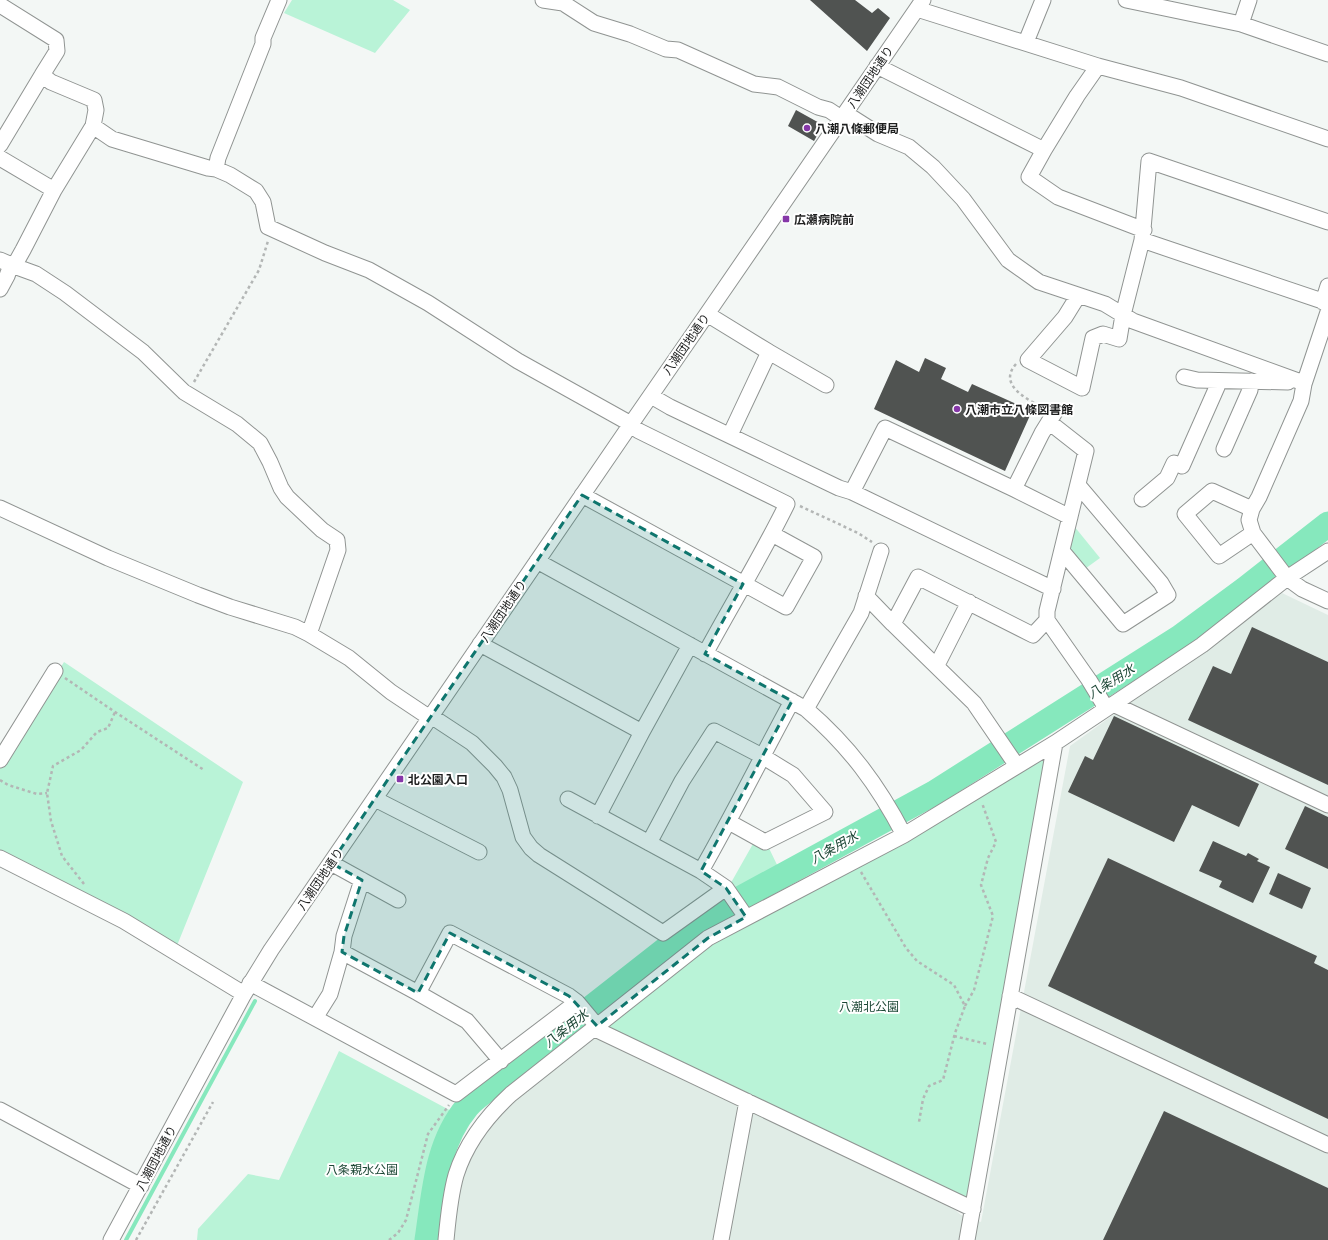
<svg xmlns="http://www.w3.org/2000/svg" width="1328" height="1240" viewBox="0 0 1328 1240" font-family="Lato,'Noto Sans JP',sans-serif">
  <rect width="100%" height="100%" fill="#f3f7f5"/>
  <path fill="#e0ece6" d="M1282 593 1328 615V1240H452L458 1189 468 1160 488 1127 506 1106 594 1036 955 1210 961 1215 981 1222 1070 746Z"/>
  <path fill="#b9f3d7" d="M292 0H393L410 10 375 53 284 13Z
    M1074 526 1100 558 1082 571 1068 555Z
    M64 662 243 782 176 948 0 853V766Z
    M1047 752 971 1205 603 1027 712 941Z
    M758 835 765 840 781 873 736 899 728 888Z
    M339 1051 455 1113 434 1168 423 1240H197L198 1229 248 1174 279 1180Z"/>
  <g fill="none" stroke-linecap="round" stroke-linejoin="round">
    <path stroke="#86e8bd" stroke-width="4" d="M126 1240 255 1001"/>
    <path stroke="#86e8bd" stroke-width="25" d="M427 1240C434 1194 436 1144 467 1107 473 1099 483 1093 490 1087L708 916 934 793 1180 637 1245 589 1328 524"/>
  </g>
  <path fill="#505351" d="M810 0H855L872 13 878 8 890 18 867 51Z
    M796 110 823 125 814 141 788 126Z
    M925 358 946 368 941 379 968 392 972 384 1032 411 1005 471 874 409 896 360 919 372Z
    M1252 627 1328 662V785L1188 720 1213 666 1231 674Z
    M1114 716 1259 784 1239 827 1192 805 1174 842 1068 792 1085 756 1093 760Z
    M1305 806 1328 817V869L1285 849Z
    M1213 841 1246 856 1248 853 1259 859 1257 861 1270 867 1253 903 1219 887 1222 881 1199 871Z
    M1108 858 1317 956 1314 963 1328 970V1119L1048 986Z
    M1278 873 1311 888 1302 909 1269 894Z
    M1164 1111 1328 1188V1240H1103Z"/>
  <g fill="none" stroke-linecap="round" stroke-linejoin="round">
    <defs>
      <path id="minor" d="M543 0 563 3 594 23 630 34 666 49 678 50 754 84 778 87 818 107 829 110 841 118
        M1126 0 1241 24 1328 54
        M0 5 56 40 57 51 42 75 51 82 94 100 96 110 93 126 54 190 23 250 14 266 0 260
        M917 9 1098 66 1181 88 1328 139
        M1241 24 1249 0
        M1026 42 1043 0
        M877 66 1044 150 1029 177 1058 197 1144 230
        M845 113 878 134 909 147 933 167 963 199 1008 260 1039 282 1105 304 1133 321 1301 382 1304 384
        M93 126 112 139 208 168 216 169 230 175 256 191 263 202 268 227 325 253 369 270 428 303 518 361 631 424
        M0 145 42 75
        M1044 150 1077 96 1098 66
        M0 158 54 190
        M216 169 218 158 263 44V38L279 0
        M1142 240 1328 303
        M14 266 36 274 65 293 143 352 184 392 237 424 260 443 270 462 281 488 287 497 322 530 337 540 338 550 309 634
        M0 289 7 276 11 265
        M1078 296 1065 317 1028 360 1082 388 1093 338 1103 334 1119 339 1123 315 1142 240 1149 161 1328 222
        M1323 302 1328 286
        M1328 312 1304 384 1301 401 1259 497 1252 509 1249 520 1253 533 1287 578 1302 589 1328 601
        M707 314 769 352 826 385
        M1184 377 1197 380 1288 382
        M651 396 670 407 839 488 852 492 1053 589
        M1049 422 1086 451 1047 611V620L1089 680 1106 708
        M630 425 639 431 787 504C762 555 732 604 705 654
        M730 435 769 352
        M1224 449 1250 390 1251 381
        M1014 489 1042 433 1055 412
        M852 492 885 428 1014 489 1070 517
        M582 495 786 607 814 557 772 534
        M1142 499 1167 478 1174 463 1182 466 1217 387 1218 381
        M0 508 108 558 198 595 230 607 295 627 309 634 349 658 391 692 430 718
        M1252 509 1212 491 1185 514 1219 556 1253 533
        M1062 551 1123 624 1168 595 1161 583 1078 485
        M537 561 806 709C849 746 878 785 904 835
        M866 596 893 624 974 703 1017 766
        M893 624 918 577 1033 635 1047 620
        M480 644 642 732
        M937 665 969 602
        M1113 704 1328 805
        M806 709 861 613 881 551
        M431 716 472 743 495 766 504 777 510 790 523 837 531 848 539 855 663 933 726 888
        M0 760 55 671
        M375 799 479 852
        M568 799 701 871 726 888 746 917
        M598 816 642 732 690 645
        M649 843 682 781 714 731 762 756 793 775 825 812 765 842 729 822
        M0 858 124 921 244 994
        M331 863 398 900
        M701 871C733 815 761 758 792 701
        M342 952 418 993 450 933 569 996 577 1002 597 1026
        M250 983 456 1094 577 1002
        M418 993 467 1021 501 1061
        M1010 996 1328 1145
        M315 1018 330 994 342 952 344 936 362 880
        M593 1028 973 1209
        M0 1110 141 1186
        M111 1240 244 994 271 950 631 424 707 314 923 0
        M446 1240C448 1219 450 1196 456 1175 466 1143 486 1117 511 1094L708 938 904 835 1055 743 1202 645 1287 578 1328 551
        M721 1240 747 1101
        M967 1240 1055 743"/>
    </defs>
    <use href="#minor" stroke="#909492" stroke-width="17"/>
    <path stroke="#b3b6b5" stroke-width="2.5" stroke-dasharray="3 3" stroke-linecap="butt" d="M1016 364C998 384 1025 398 1041 407
      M194 382 259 270 268 241
      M800 506 858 533 872 542
      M65 678 115 712 204 770
      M0 780 8 785 37 794 47 793
      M861 872 906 948 917 961 954 985 965 1006 955 1033 943 1080 929 1086 923 1099 919 1122
      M84 884 62 856 51 821 47 793 53 766 81 750 97 732 108 728 115 712
      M965 1006 974 990 993 916 981 885 988 858 996 842 982 803
      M954 1036 987 1044
      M136 1240 213 1102
      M389 1240 398 1233 406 1220 428 1134 449 1105"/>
    <use href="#minor" stroke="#fff" stroke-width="15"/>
  </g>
  <path fill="#0f766e" fill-opacity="0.2" stroke="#0f766e" stroke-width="3" stroke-dasharray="8 5" stroke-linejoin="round" d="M582 495 743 584 705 654 792 701 701 871 726 888 746 917 708 938 597 1026 569 996 450 933 418 993 342 952 344 936 362 880 331 863Z"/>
  <g fill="#8637a8" stroke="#fff" stroke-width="1.5">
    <circle cx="807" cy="128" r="4"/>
    <rect x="782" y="215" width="8" height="8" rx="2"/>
    <circle cx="957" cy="409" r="4"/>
    <rect x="396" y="775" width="8" height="8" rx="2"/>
  </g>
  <g text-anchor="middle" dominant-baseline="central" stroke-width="4" stroke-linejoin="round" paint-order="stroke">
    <g font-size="12" fill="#1e1f1f" stroke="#fff">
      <text transform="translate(870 77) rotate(-56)">八潮団地通り</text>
      <text transform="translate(686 344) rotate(-55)">八潮団地通り</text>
      <text transform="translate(503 611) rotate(-56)">八潮団地通り</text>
      <text transform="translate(320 879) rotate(-56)">八潮団地通り</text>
      <text transform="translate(156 1158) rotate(-62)">八潮団地通り</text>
    </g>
    <g font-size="12" font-weight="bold" fill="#1e1f1f" stroke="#fff" text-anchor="start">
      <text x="815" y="128">八潮八條郵便局</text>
      <text x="794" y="219">広瀬病院前</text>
      <text x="965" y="409">八潮市立八條図書館</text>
      <text x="408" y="779">北公園入口</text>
    </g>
    <g font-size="12" fill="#1d4836" stroke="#fff">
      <text x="869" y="1006">八潮北公園</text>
      <text x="362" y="1169">八条親水公園</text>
    </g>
    <g font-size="13" font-style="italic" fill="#1b4534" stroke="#fff">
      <text transform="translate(1111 681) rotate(-32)">八条用水</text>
      <text transform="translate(834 847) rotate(-29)">八条用水</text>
      <text transform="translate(566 1028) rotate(-38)">八条用水</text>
    </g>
  </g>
</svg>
